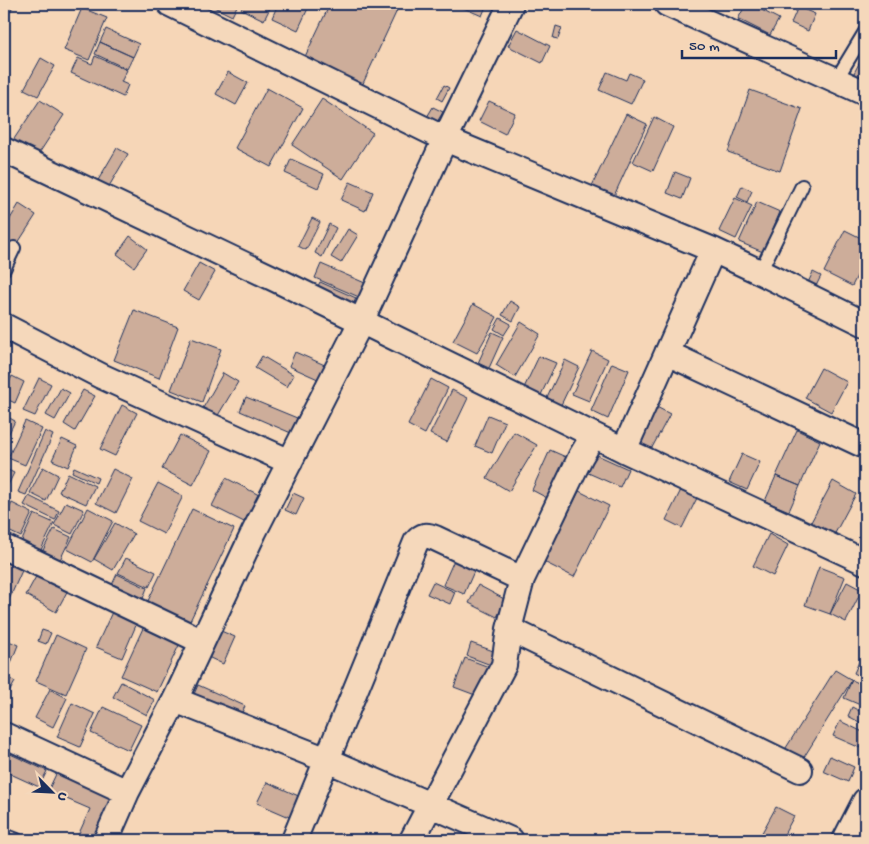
<svg xmlns="http://www.w3.org/2000/svg" width="869" height="844" viewBox="0 0 869 844" font-family="'Gochi Hand',sans-serif">
  <rect width="100%" height="100%" fill="#f6d6b7"/>
  <filter id="ink" filterUnits="userSpaceOnUse"><feTurbulence type="fractalNoise" baseFrequency=".02" numOctaves="2"/><feDisplacementMap in="SourceGraphic" scale="10" xChannelSelector="R" yChannelSelector="G"/><feConvolveMatrix kernelMatrix="1 2 1 2 8 2 1 2 1" color-interpolation-filters="sRGB"/></filter>
  <g filter="url(#ink)">
    <path fill="#cdad9a" stroke="#1b2f5e" d="M4 4H14L4 24Z
      M208 4H238L232 16Z
      M244 4H272L264 20 241 9Z
      M278 4H310L298 30 272 18Z
      M330 4H400L359 92 301 65Z
      M460 4H487L482 16 459 6Z
      M746 4H750L779 19 770 35 738 19Z
      M798 7 815 14 808 31 791 23Z
      M82 8 107 18 89 60 64 50Z
      M556 26 562 28 558 39 553 38Z
      M106 29 139 44 133 57 100 42Z
      M517 29 550 46 542 63 508 46Z
      M100 42 133 57 127 69 95 54Z
      M865 52V79L854 73Z
      M95 56 127 70 121 82 128 85 123 97 71 73 78 58 92 64Z
      M41 58 55 66 38 96 24 89Z
      M228 72 248 83 236 105 216 94Z
      M607 72 626 80 629 73 643 79 631 104 599 90Z
      M444 85 449 88 442 101 437 98Z
      M267 88 303 108 271 167 235 148Z
      M750 90 802 109 780 171 728 152Z
      M322 99 373 133 343 179 292 145Z
      M40 100 64 115 36 158 12 142Z
      M489 101 515 113 505 134 479 121Z
      M433 107 443 112 437 122 427 117Z
      M626 114 647 124 613 198 591 188Z
      M654 117 673 127 653 171 633 162Z
      M117 148 128 154 108 188 97 182Z
      M291 159 324 174 318 188 285 173Z
      M675 172 690 178 682 199 667 193Z
      M350 182 373 192 365 211 341 200Z
      M742 186 752 191 747 202 737 197Z
      M735 198 752 206 736 239 719 231Z
      M757 202 780 212 763 252 739 242Z
      M19 204 36 215 16 246 4 239V229Z
      M312 218 320 222 306 250 298 246Z
      M329 224 336 228 322 257 315 253Z
      M348 229 358 235 341 263 331 257Z
      M845 230 865 240V260L852 286 824 272Z
      M130 236 147 249 134 267 117 254Z
      M199 263 215 272 199 300 183 291Z
      M321 264 365 283 359 297 315 278Z
      M813 272 821 276 813 292 805 289Z
      M320 282 356 298 350 312 313 296Z
      M510 301 520 307 513 321 502 315Z
      M473 304 497 317 477 353 453 341Z
      M134 310 178 327 159 378 114 360Z
      M500 318 511 324 504 335 494 329Z
      M521 322 540 334 515 377 496 365Z
      M492 332 503 337 489 368 478 363Z
      M191 338 221 349 202 402 171 390Z
      M592 351 608 359 589 401 572 394Z
      M295 352 327 366 320 380 289 366Z
      M262 356 294 375 287 387 255 368Z
      M539 356 556 363 540 397 523 390Z
      M565 360 579 367 560 407 546 400Z
      M612 363 629 370 608 419 591 411Z
      M821 368 847 382 831 412 805 398Z
      M223 373 238 382 217 417 203 408Z
      M12 376 24 382 15 403 4 398V394Z
      M39 378 51 384 35 416 23 411Z
      M431 379 448 388 425 434 408 425Z
      M61 388 70 393 55 420 46 415Z
      M83 390 95 396 75 431 64 424Z
      M452 390 468 398 447 442 430 434Z
      M246 397 297 418 291 433 240 411Z
      M649 403 670 414 647 457 627 445Z
      M122 405 137 413 115 456 100 449Z
      M4 415 15 421 4 443Z
      M488 415 505 422 492 453 475 446Z
      M25 421 42 429 25 465 8 458Z
      M797 430 820 441 800 486 776 476Z
      M45 431 53 435 26 495 18 492Z
      M514 432 537 445 509 491 487 478Z
      M180 435 211 451 193 485 162 469Z
      M62 439 77 446 68 467 52 460Z
      M550 450 568 458 549 499 532 490Z
      M595 454 628 469 620 487 586 472Z
      M742 454 760 462 747 490 729 482Z
      M43 467 58 475 46 501 30 493Z
      M74 467 98 478 96 483 72 472Z
      M4 468 14 473 8 485 4 483Z
      M113 469 133 479 116 513 96 503Z
      M68 473 95 486 86 504 59 492Z
      M776 476 800 486 789 511 765 501Z
      M226 478 259 495 244 522 212 506Z
      M833 481 856 494 833 537 810 524Z
      M158 483 183 496 164 534 138 521Z
      M681 490 697 498 682 528 666 520Z
      M579 491 609 506 574 577 544 562Z
      M293 493 304 498 296 515 285 510Z
      M29 496 59 511 55 520 24 505Z
      M66 502 84 510 72 534 54 525Z
      M12 503 32 513 21 537 4 529V519Z
      M88 508 113 521 92 562 67 549Z
      M192 509 234 529 188 625 146 605Z
      M34 514 54 523 38 556 19 547Z
      M115 523 134 534 113 570 94 559Z
      M54 529 71 537 58 564 40 556Z
      M769 534 788 545 773 576 753 566Z
      M4 558 24 566 4 611Z
      M126 558 156 572 149 587 118 573Z
      M454 560 475 569 464 594 443 585Z
      M819 567 845 577 830 614 805 605Z
      M39 571 69 588 56 612 26 595Z
      M117 574 147 588 142 601 111 587Z
      M433 582 455 592 450 604 427 594Z
      M847 582 862 590 846 622 830 614Z
      M478 585 506 600 497 617 469 603Z
      M112 612 137 623 122 658 96 647Z
      M144 626 180 643 157 692 121 676Z
      M42 630 51 633 46 644 38 641Z
      M221 631 235 637 223 664 208 657Z
      M56 635 86 649 66 694 36 681Z
      M4 639 18 645 9 668 4 665Z
      M471 643 496 652 491 665 467 656Z
      M862 655 865 656V679L854 673Z
      M465 658 489 667 478 696 454 687Z
      M835 670 852 680 801 762 784 751Z
      M4 675 15 682 4 701Z
      M852 680 865 686V707L844 698Z
      M121 682 155 700 147 715 113 697Z
      M198 685 245 706 238 721 191 701Z
      M50 689 67 698 53 727 35 718Z
      M72 703 95 714 80 747 57 737Z
      M103 707 141 725 129 750 91 733Z
      M852 707 865 714V725L848 716Z
      M840 721 865 733V750L833 736Z
      M4 751 47 771 39 787 4 771Z
      M830 756 854 767 848 782 823 771Z
      M57 772 115 798 96 840H76L90 809 48 791Z
      M267 782 303 798 294 819 257 803Z
      M776 807 794 816 781 840H758Z"/>
    <g fill="none" stroke-linecap="round" stroke-linejoin="round">
      <defs>
        <path id="service" d="M836 80 865 32
          M4 269 14 248
          M760 272 802 186
          M4 835 17 840"/>
        <path id="minor" d="M170 4 445 139 713 250 760 272 865 324
          M667 4 865 93
          M4 150 279 281 624 450
          M713 250 624 450 865 562
          M4 326 101 376 290 462
          M667 353 865 446
          M4 547 201 641
          M509 629 800 770
          M175 700 327 760 511 840
          M4 735 127 792
          M106 840 127 792 175 700 254 532 361 322 445 139 511 4
          M294 840 416 542C422 535 426 534 435 538L522 579
          M412 840 504 665 509 629 522 579 581 456 593 436
          M845 840 865 801"/>
      </defs>
      <use href="#service" stroke="#1b2f5e" stroke-width="16"/>
      <use href="#minor" stroke="#1b2f5e" stroke-width="28"/>
      <use href="#service" stroke="#f5d8bb" stroke-width="12"/>
      <use href="#minor" stroke="#f5d8bb" stroke-width="24"/>
    </g>
  </g>
  <rect width="869" height="844" fill="none" stroke="#f5d8bb" stroke-width="20"/>
  <rect x="10" y="10" width="849" height="824" fill="none" stroke="#1b2f5e" stroke-width="2" filter="url(#ink)"/>
  <g transform="translate(52 792) rotate(114)" stroke="#f5d8bb" stroke-width="4" paint-order="stroke">
  <path d="M0-4L9 19L0 12L-9 19Z" fill="#1b2f5e"/>
  <text y="-8" font-size="14" font-weight="bold" text-anchor="middle" fill="#1b2f5e">U</text>
  </g>
  <path d="M682 50v8h154v-8" fill="none" stroke="#1b2f5e" stroke-width="2.5"/>
  <text x="689" y="50" font-size="15" fill="#1b2f5e" stroke="#f5d8bb" stroke-width="4" paint-order="stroke">50 m</text>
</svg>
